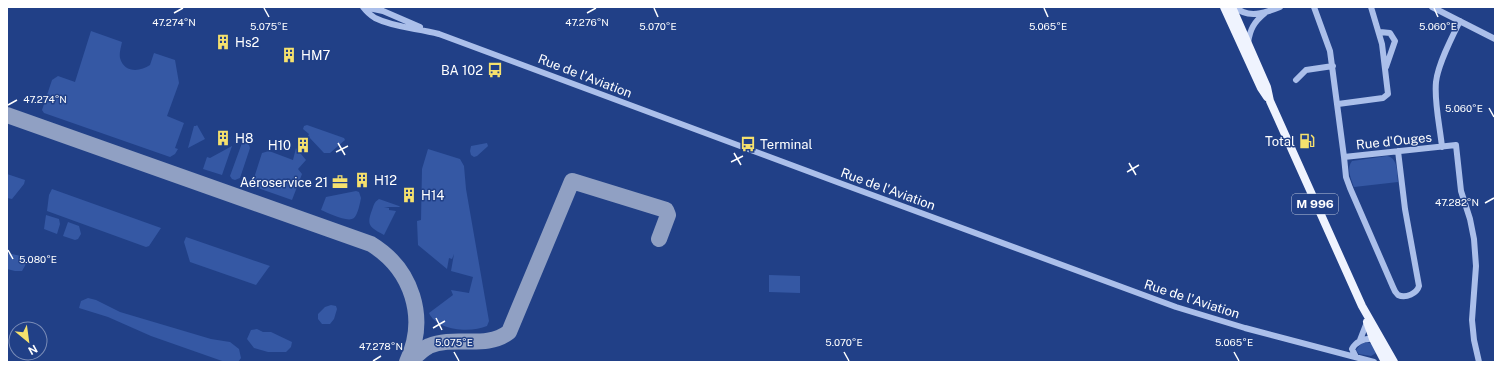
<svg xmlns="http://www.w3.org/2000/svg" width="1502" height="369" viewBox="0 0 1502 369" font-family="'Public Sans',sans-serif">
  <rect width="100%" height="100%" fill="#214087"/>
  <path fill="#3558a4" d="M91 31 122 42C121 47 119 53 120 58 124 73 140 72 150 65L154 53 175 60 179 83 167 116 184 123 175 148 178 149 175 154 170 157 44 113 42 110 52 80 58 76 75 82Z
    M197 125 205 139 188 148 194 126H196Z
    M307 125 344 138 345 140 330 153H324L308 136 309 134 303 129 304 126Z
    M244 142 249 145 250 148 240 178 235 180 232 179 230 176 242 143Z
    M487 143 488 146 487 147 477 156 474 157 471 155 470 151 471 146Z
    M232 146 222 175 203 169 207 157 210 158Z
    M296 148 306 160 298 169 302 174 292 200 255 187 253 181 262 153 269 151 293 160Z
    M428 149 460 159 464 166 466 189 489 321 487 326C471 333 437 331 429 313L453 295 451 290 469 293 473 277 451 271 454 254 452 259 449 258 447 269 418 245 417 221 421 220 422 169Z
    M1387 156C1398 158 1397 172 1398 182L1354 187C1351 179 1346 168 1352 161Z
    M7 174 25 180 24 184 12 199 7 198Z
    M52 189 161 228 149 246 146 247 47 211 49 195Z
    M356 191 359 192 361 198C360 203 358 214 354 218 348 223 328 213 321 210L326 197Z
    M379 199 399 206 400 207H384L389 208V210L396 211 384 235C370 227 366 226 372 210 374 205 374 202 379 199Z
    M46 215 59 219 60 224 57 234 44 229Z
    M68 222 79 226 81 234 78 239 75 240 63 236Z
    M186 237 270 266 269 267 256 285 190 262 184 242Z
    M7 253 21 256 26 260V264L22 271H15L7 269Z
    M769 275 800 276V293L769 292Z
    M88 298 96 300 120 312 211 339 230 342 239 349 241 358 238 362H225L151 336 108 317 79 308 81 301Z
    M331 305 336 306 337 309 334 319 330 324H322L318 319V314L325 307Z
    M257 329 263 332H271L292 342 291 347 286 352H268L254 348 247 339 251 330Z
    M1367 342 1372 344 1376 353 1371 356 1359 354 1356 350 1361 344Z"/>
  <g fill="none" stroke-linecap="round" stroke-linejoin="round">
    <path stroke="#90a0c3" stroke-width="16" d="M7 115 371 244C412 269 428 318 407 362
      M410 362C416 356 421 350 429 346 455 335 486 350 509 332L572 181 666 210 668 215 659 239"/>
    <path stroke="#abbfea" stroke-width="6" d="M363 7C366 11 370 15 375 18 395 28 418 28 439 34L845 185 1176 307 1245 328 1374 362
      M364 7 383 11 420 27
      M1235 7C1248 19 1265 13 1280 7
      M1314 7 1330 51 1344 157 1456 145 1461 191 1470 219 1474 239 1476 266 1472 320 1474 340 1479 362
      M1432 7 1495 39
      M1380 32 1390 33 1395 41 1386 67
      M1248 43C1250 29 1254 22 1265 13
      M1296 80 1306 70 1333 66
      M1338 104 1383 98 1388 94 1382 44 1371 7
      M1442 147C1440 127 1434 102 1436 82 1438 64 1452 37 1460 21
      M1344 157 1346 177 1350 188 1393 287C1394 290 1396 293 1398 295 1406 299 1417 293 1419 286L1405 209 1398 151
      M1360 340 1367 322
      M1356 357 1352 349C1357 340 1365 338 1375 339"/>
    <path stroke="#eff3fe" stroke-width="8" d="M1224 7 1261 88 1267 97
      M1232 7 1267 87 1270 101 1362 306 1394 362
      M1367 322 1373 339 1385 362"/>
  </g>
  <path fill="none" stroke="#fff" stroke-width="1.5" d="M264 8 269 17M654 8 658 17M1044 8 1048 17M1434 8 1438 17M174 13 183 8M587 13 596 8M8 105 17 100M1489 108 1494 117M338 143 345 155M336 152 348 146M734 153 741 165M731 162 743 156M1129 163 1136 175M1127 172 1139 165M1485 203 1494 198M8 250 13 259M436 318 442 330M433 328 445 321M454 352 459 361M844 352 849 361M1234 352 1239 361M373 361 381 356"/>
  <defs>
    <symbol id="building-bare" viewBox="-9 -9 18 18"><path d="M-4-6H4V6H1V3H-1V6H-4ZM-2.5-4.3h1.7v1.8h-1.7ZM.8-4.3h1.7v1.8H.8ZM-2.5-1h1.7V.8h-1.7ZM.8-1h1.7V.8H.8Z" fill="#f6e16d" stroke="#214087" stroke-width="2.5" paint-order="stroke"/></symbol>
    <symbol id="bus-bare" viewBox="-9 -9 18 18"><path d="M-5-6H5V4H4V6H2V4H-2V6H-4V4H-5ZM-3.5-4V0h7V-4ZM-3.5 1.2v1.5H-2V1.2ZM2 1.2v1.5H3.5V1.2Z" fill="#f6e16d" stroke="#214087" stroke-width="2.5" paint-order="stroke"/></symbol>
    <symbol id="fuel-bare" viewBox="-9 -9 18 18"><path d="M-5.5-6h7V0h2V4h1.3V-2.5L3-4.5l.8-.8L6-3V5H2.5V1h-1V6h-7ZM-4.2-4.7v3.2H.2V-4.7Z" fill="#f6e16d" stroke="#214087" stroke-width="2.5" paint-order="stroke"/></symbol>
    <symbol id="office-bare" viewBox="-9 -9 18 18"><path d="M-6-3h4V-5.5h4V-3h4V5H-6ZM-1-4.5V-3h2v-1.5ZM-6 0V1H6V0Z" fill="#f6e16d" stroke="#214087" stroke-width="2.5" paint-order="stroke"/></symbol>
  </defs>
  <g fill-rule="evenodd">
    <use href="#building-bare" x="212" y="31" width="22" height="22"/>
    <use href="#building-bare" x="278" y="44" width="22" height="22"/>
    <use href="#bus-bare" x="484" y="59" width="22" height="22"/>
    <use href="#building-bare" x="212" y="127" width="22" height="22"/>
    <use href="#fuel-bare" x="1296" y="130" width="22" height="22"/>
    <use href="#bus-bare" x="737" y="133" width="22" height="22"/>
    <use href="#building-bare" x="292" y="134" width="22" height="22"/>
    <use href="#building-bare" x="351" y="169" width="22" height="22"/>
    <use href="#office-bare" x="329" y="171" width="22" height="22"/>
    <use href="#building-bare" x="398" y="184" width="22" height="22"/>
  </g>
  <g text-anchor="middle" dominant-baseline="central" stroke-width="3" stroke-linejoin="round" paint-order="stroke">
    <rect fill="#214087" stroke="#bcc6db" stroke-width="1" x="1292" y="194" width="46" height="20" rx="3"/>
    <g font-size="12" font-weight="bold" fill="#fff">
      <text x="1315" y="204">M 996</text>
    </g>
    <g font-size="13" fill="#fff" stroke="#214087" text-anchor="start">
      <text x="235" y="42">Hs2</text>
      <text x="301" y="55">HM7</text>
      <text x="483" y="70" text-anchor="end">BA 102</text>
      <text x="235" y="138">H8</text>
      <text x="1295" y="141" text-anchor="end">Total</text>
      <text x="760" y="144">Terminal</text>
      <text x="291" y="145" text-anchor="end">H10</text>
      <text x="374" y="180">H12</text>
      <text x="328" y="182" text-anchor="end">Aéroservice 21</text>
      <text x="421" y="195">H14</text>
    </g>
    <g font-size="13" fill="#fff" stroke="#214087">
      <text transform="translate(585 76) rotate(21)">Rue de l'Aviation</text>
      <text transform="translate(1394 141) rotate(-6)">Rue d'Ouges</text>
      <text transform="translate(888 189) rotate(20)">Rue de l'Aviation</text>
      <text transform="translate(1192 299) rotate(18)">Rue de l'Aviation</text>
    </g>
  </g>
  <g font-size="10" text-anchor="middle" fill="#fff" stroke="#214087" stroke-width="3" stroke-linejoin="round" paint-order="stroke">
    <text x="174" y="26">47.274°N</text>
    <text x="587" y="26">47.276°N</text>
    <text x="1438" y="30">5.060°E</text>
    <text x="269" y="30">5.075°E</text>
    <text x="658" y="30">5.070°E</text>
    <text x="1048" y="30">5.065°E</text>
    <text x="45" y="103">47.274°N</text>
    <text x="1464" y="112">5.060°E</text>
    <text x="1457" y="206">47.282°N</text>
    <text x="38" y="263">5.080°E</text>
    <text x="454" y="346">5.075°E</text>
    <text x="844" y="346">5.070°E</text>
    <text x="1234" y="346">5.065°E</text>
    <text x="381" y="350">47.278°N</text>
  </g>
  <rect width="1502" height="369" fill="none" stroke="#ffffff" stroke-width="16"/>
  <g transform="translate(28 341) rotate(151)"><circle r="19" fill="#214087" stroke="#7a8cb7"/>
  <path d="M0-3L7 15L0 10L-7 15Z" fill="#f6e16d"/>
  <text y="-6" font-size="11" font-weight="bold" text-anchor="middle" fill="#ffffff">N</text>
  </g>
</svg>
